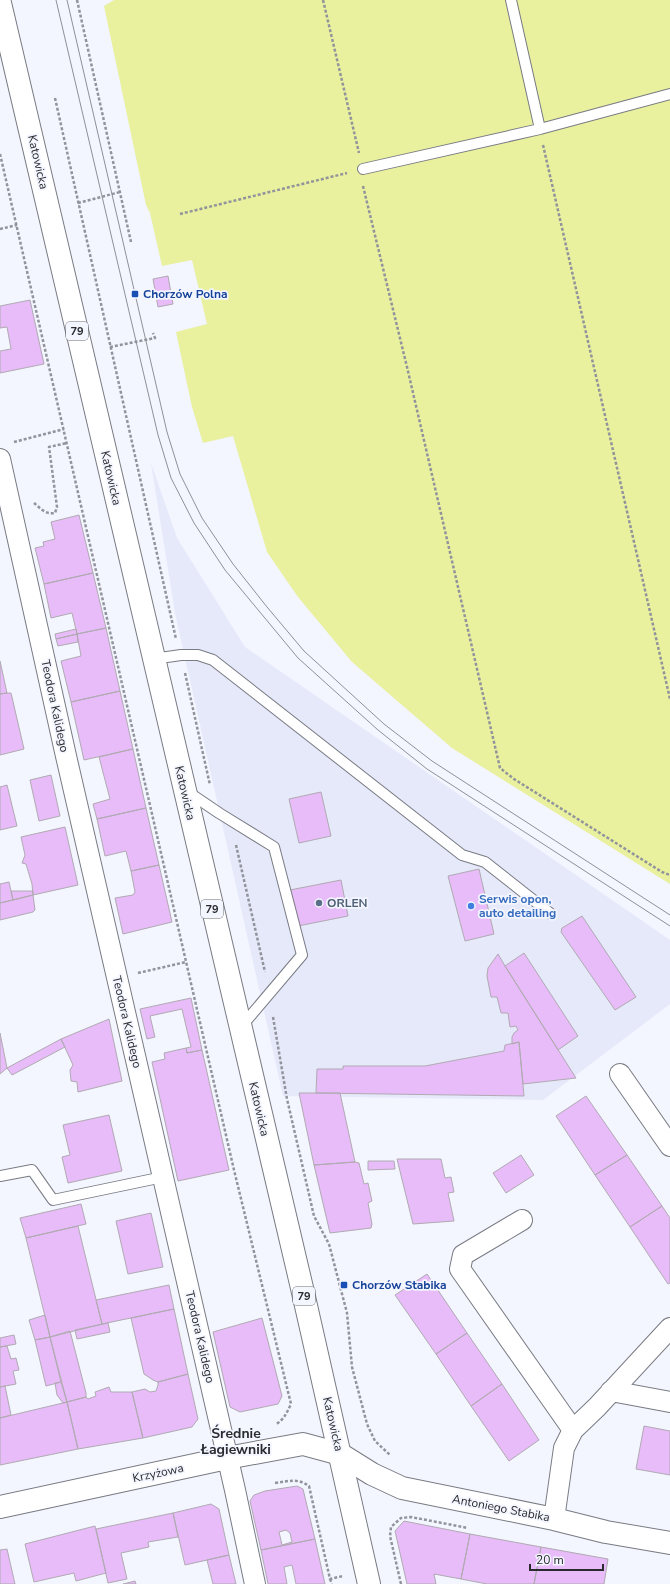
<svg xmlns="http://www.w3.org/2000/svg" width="670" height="1584" viewBox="0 0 670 1584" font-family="'Nunito Sans',sans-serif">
  <rect width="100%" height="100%" fill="#f3f5ff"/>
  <path fill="#e5e9fa" d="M151 463 177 538 245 647 670 940V1004L543 1100 283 1096 175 613Z"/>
  <path fill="#e9f09e" d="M114 0H670V884L452 748 352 662 298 597 267 552 233 436 203 443 192 407 176 332 207 324 192 260 162 266 150 213 146 205 104 6Z"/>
  <path fill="#e7bcf8" stroke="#b0aab2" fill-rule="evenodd" d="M168 276 173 304 158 307 153 279Z
    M30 300 44 364 0 373V351L11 349 7 327 0 328V306Z
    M79 515 93 573 44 584 35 548 44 546 43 542 55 539 51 522Z
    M93 573 106 628 77 634 72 613 51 618 44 584Z
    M106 628 120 691 71 702 61 661 81 656 77 634Z
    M76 629 77 634 56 639 55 634Z
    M77 634 78 642 58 646 56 639Z
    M0 661 7 693 0 694Z
    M120 691 133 749 84 760 71 702Z
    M7 693H11L24 749 0 755V694Z
    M133 749 146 808 97 819 93 804 110 799 99 757Z
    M51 775 60 816 39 821 30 780Z
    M7 785 17 826 0 830V787Z
    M321 792 331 836 299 843 289 799Z
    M146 808 159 865 131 871 126 851 105 856 97 819Z
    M65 827 78 885 33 895 32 884 26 864 22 863 25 855 21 837Z
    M159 865 172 922 123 934 115 898 133 895 135 892 131 871Z
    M479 869 494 934 465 941 448 876Z
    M341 880 348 916 298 926 290 890Z
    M9 882 13 900 0 903V884Z
    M11 891H33V895L13 900Z
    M33 895 35 910 33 912 0 920V903Z
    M582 916 636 997 615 1010 561 932 562 928Z
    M524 953 578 1036 558 1050 505 966Z
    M498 954 505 966 576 1078 523 1084 519 1042 512 1044V1037L514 1033 518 1030 516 1026 510 1027 508 1013H501L497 997H491L487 976 488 968Z
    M191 998 202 1050 187 1053 186 1048 191 1047 182 1009 150 1016 155 1037 147 1039 140 1009Z
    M109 1019 122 1081 78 1092 77 1082 71 1081 70 1070 73 1065 61 1039Z
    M0 1033 7 1068 0 1074Z
    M61 1039 65 1047 12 1075 7 1068Z
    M519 1042 524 1096 316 1093 317 1069H343V1066H425L504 1051 505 1045Z
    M186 1048 187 1053 202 1050 229 1170 178 1181 152 1062 165 1059 164 1053Z
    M299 1093H340L355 1162 314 1165Z
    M586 1096 627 1155 595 1175 556 1116Z
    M109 1115 122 1171 68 1183 62 1157 70 1155 63 1125Z
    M521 1155 534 1175 506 1193 493 1173Z
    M627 1155 662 1206 630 1227 595 1175Z
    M397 1159H441L445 1178 451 1177 454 1192 448 1193 454 1221 413 1224Z
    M368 1161H394L395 1169 368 1170Z
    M355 1162 359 1163 364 1184 368 1183 372 1201 368 1203 372 1224 371 1228 330 1233 314 1165Z
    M81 1204 86 1224 26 1238 20 1218Z
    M662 1206 670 1218V1283L668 1284 630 1227Z
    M151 1213 163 1267 128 1274 116 1221Z
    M78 1226 102 1324 50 1337 26 1238Z
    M427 1274 467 1333 436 1354 395 1295Z
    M169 1285 174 1309 102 1324 96 1300Z
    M174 1309 188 1374 158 1382 153 1380 144 1374 131 1318Z
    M45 1315 50 1337 35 1340 29 1320Z
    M262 1318 282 1396 278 1404 240 1412 230 1407 213 1332Z
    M108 1323 110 1332 77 1339 75 1330Z
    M70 1331 86 1393V1397L67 1402 50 1337Z
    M467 1333 502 1384 471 1406 436 1354Z
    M14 1335 16 1344 0 1347V1338Z
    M50 1337 61 1382 46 1386 35 1340Z
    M7 1346 11 1359 16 1358 19 1370 13 1371 16 1384 0 1387V1347Z
    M188 1374 198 1419 192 1427 143 1438 132 1392 145 1389 150 1392 156 1391 158 1385V1382Z
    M61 1382 67 1402 63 1403 57 1395 55 1383Z
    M502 1384 539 1440 509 1461 471 1406Z
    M5 1386 11 1415 0 1418V1387Z
    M109 1387 111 1392H132L143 1438 78 1449 67 1402 86 1397 88 1399 96 1396 95 1392Z
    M67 1402 78 1449 0 1465V1418Z
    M644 1426 670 1431V1475L636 1469Z
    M297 1486 303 1489 315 1539 261 1550 250 1501 254 1495 265 1491ZM286 1530 290 1533 292 1542 282 1545 279 1532Z
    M211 1504 219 1509 229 1555 185 1565 173 1513Z
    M173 1513 178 1537 148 1542 149 1547 121 1553 127 1579 108 1583 96 1529Z
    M404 1521 470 1534 461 1579 434 1574 436 1584H407L395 1531Z
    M95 1526 106 1573 76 1581 74 1573 34 1582 25 1544Z
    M470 1534 541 1547 534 1584H487L461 1579Z
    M315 1539 325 1584H296L292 1565 284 1567 287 1584H268L261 1550Z
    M541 1547 608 1559 604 1584H534Z
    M7 1549 15 1584H0V1550Z
    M229 1555 236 1584H213L207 1560Z
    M135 1581 136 1584H123Z"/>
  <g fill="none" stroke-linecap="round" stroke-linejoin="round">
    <defs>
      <path id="lane" d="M511 0 540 129
        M363 169 540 129 670 94
        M153 659 181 655H198L213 660 462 855 485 862 551 914
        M188 792 219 813 274 847 302 955 241 1027
        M0 1176 32 1170 53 1200 163 1177"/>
      <path id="street" d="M0 459 66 756 235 1490 255 1584
        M620 1074 670 1146
        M522 1220 463 1255 460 1269 573 1430
        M611 1391 670 1402
        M554 1519 564 1448 573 1430 597 1407 670 1328"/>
      <path id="secondary" d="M0 1507 227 1458 303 1444 340 1454 372 1474 402 1488 554 1519 606 1532 670 1543"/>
      <path id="primary" d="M0 3 302 1288 369 1584"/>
    </defs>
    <use href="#lane" stroke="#797b83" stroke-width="12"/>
    <use href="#street" stroke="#797b83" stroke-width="22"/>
    <use href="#secondary" stroke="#797b83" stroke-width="24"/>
    <use href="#primary" stroke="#797b83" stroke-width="24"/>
    <path stroke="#92949b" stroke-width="2.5" stroke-dasharray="3 2" stroke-linecap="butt" d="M77 0 131 242
      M323 0 359 153
      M55 98 176 639
      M543 145 670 699
      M0 154 234 1170 291 1404C287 1412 284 1420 276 1424
      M363 186 407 367 500 768 514 779 662 872 670 875
      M78 203 120 192
      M180 214 347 173
      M0 229 17 225
      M110 347 155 338 153 333
      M14 442 64 429
      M34 503C40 508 46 515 55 513L57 507 49 447 67 443
      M185 673 210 785
      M236 845 265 972
      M138 973 186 962
      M273 1017 287 1099 314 1216 329 1244 347 1313 352 1367 367 1424 375 1441 390 1455
      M275 1483C289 1481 298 1478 309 1486L330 1579 343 1576
      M330 1579 332 1584
      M401 1584 390 1536 391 1527 401 1518 411 1517 468 1528"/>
    <use href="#lane" stroke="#fff" stroke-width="10"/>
    <use href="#street" stroke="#fff" stroke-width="20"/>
    <use href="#secondary" stroke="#fff" stroke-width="22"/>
    <use href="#primary" stroke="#fff" stroke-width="22"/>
    <path stroke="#8f9197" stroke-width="1" d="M56 0 158 435 171 478 194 523 225 570 298 658 378 730 427 769 670 926
      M67 0 167 432 180 474 202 518 233 564 267 607 304 651 384 724 432 761 670 915"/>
  </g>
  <g fill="#1a4fb4" stroke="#f3f5ff" stroke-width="1.5">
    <rect x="131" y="290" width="8" height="8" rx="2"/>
    <rect x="340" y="1281" width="8" height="8" rx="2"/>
  </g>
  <circle fill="#5c6f8a" stroke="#f3f5ff" stroke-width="1.5" cx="319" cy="903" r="4"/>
  <circle fill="#3f7fe0" stroke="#f3f5ff" stroke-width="1.5" cx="471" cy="906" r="4"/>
  <g text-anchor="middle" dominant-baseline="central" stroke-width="3.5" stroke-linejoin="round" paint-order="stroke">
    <g fill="#f3f5ff" stroke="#66686d" stroke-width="1">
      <rect x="66" y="322" width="22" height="18" rx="3"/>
      <rect x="201" y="900" width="22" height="18" rx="3"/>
      <rect x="293" y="1287" width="22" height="18" rx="3"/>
    </g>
    <g font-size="11" font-weight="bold" fill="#2a2b2e">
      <text x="77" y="331">79</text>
      <text x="212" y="909">79</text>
      <text x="304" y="1296">79</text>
    </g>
    <g font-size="12" fill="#2a2b2e" stroke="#f3f5ff">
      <text transform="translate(38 162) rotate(77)">Katowicka</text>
      <text transform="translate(111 478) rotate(77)">Katowicka</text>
      <text transform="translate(55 706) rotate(78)">Teodora Kalidego</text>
      <text transform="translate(185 793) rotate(77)">Katowicka</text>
      <text transform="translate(127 1022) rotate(77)">Teodora Kalidego</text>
      <text transform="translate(259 1109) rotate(77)">Katowicka</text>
      <text transform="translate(200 1337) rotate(77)">Teodora Kalidego</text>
      <text transform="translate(333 1424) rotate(77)">Katowicka</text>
      <text transform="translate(158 1473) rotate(-12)">Krzyżowa</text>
      <text transform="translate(501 1508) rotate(11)">Antoniego Stabika</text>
    </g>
    <g font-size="12" font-weight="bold" fill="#164399" stroke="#f3f5ff" text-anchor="start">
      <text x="143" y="294">Chorzów Polna</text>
      <text x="352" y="1285">Chorzów Stabika</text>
    </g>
    <g font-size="12" font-weight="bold" fill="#366cbe" stroke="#f3f5ff" text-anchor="start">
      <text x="479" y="899">Serwis opon,<tspan x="479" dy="14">auto detailing</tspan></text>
    </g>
    <g font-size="12" font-weight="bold" fill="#4e5e75" stroke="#f3f5ff" text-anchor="start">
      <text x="327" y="903">ORLEN</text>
    </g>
    <g font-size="14" font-weight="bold" fill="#2a2b2e" stroke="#f3f5ff">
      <text x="236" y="1433">Średnie<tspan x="236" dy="16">Łagiewniki</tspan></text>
    </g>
  </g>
  <path d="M530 1564v6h73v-6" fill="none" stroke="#2a2b2e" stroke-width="2"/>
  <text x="536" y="1564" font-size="12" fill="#2a2b2e" stroke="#f3f5ff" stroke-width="3" paint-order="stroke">20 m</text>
</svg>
